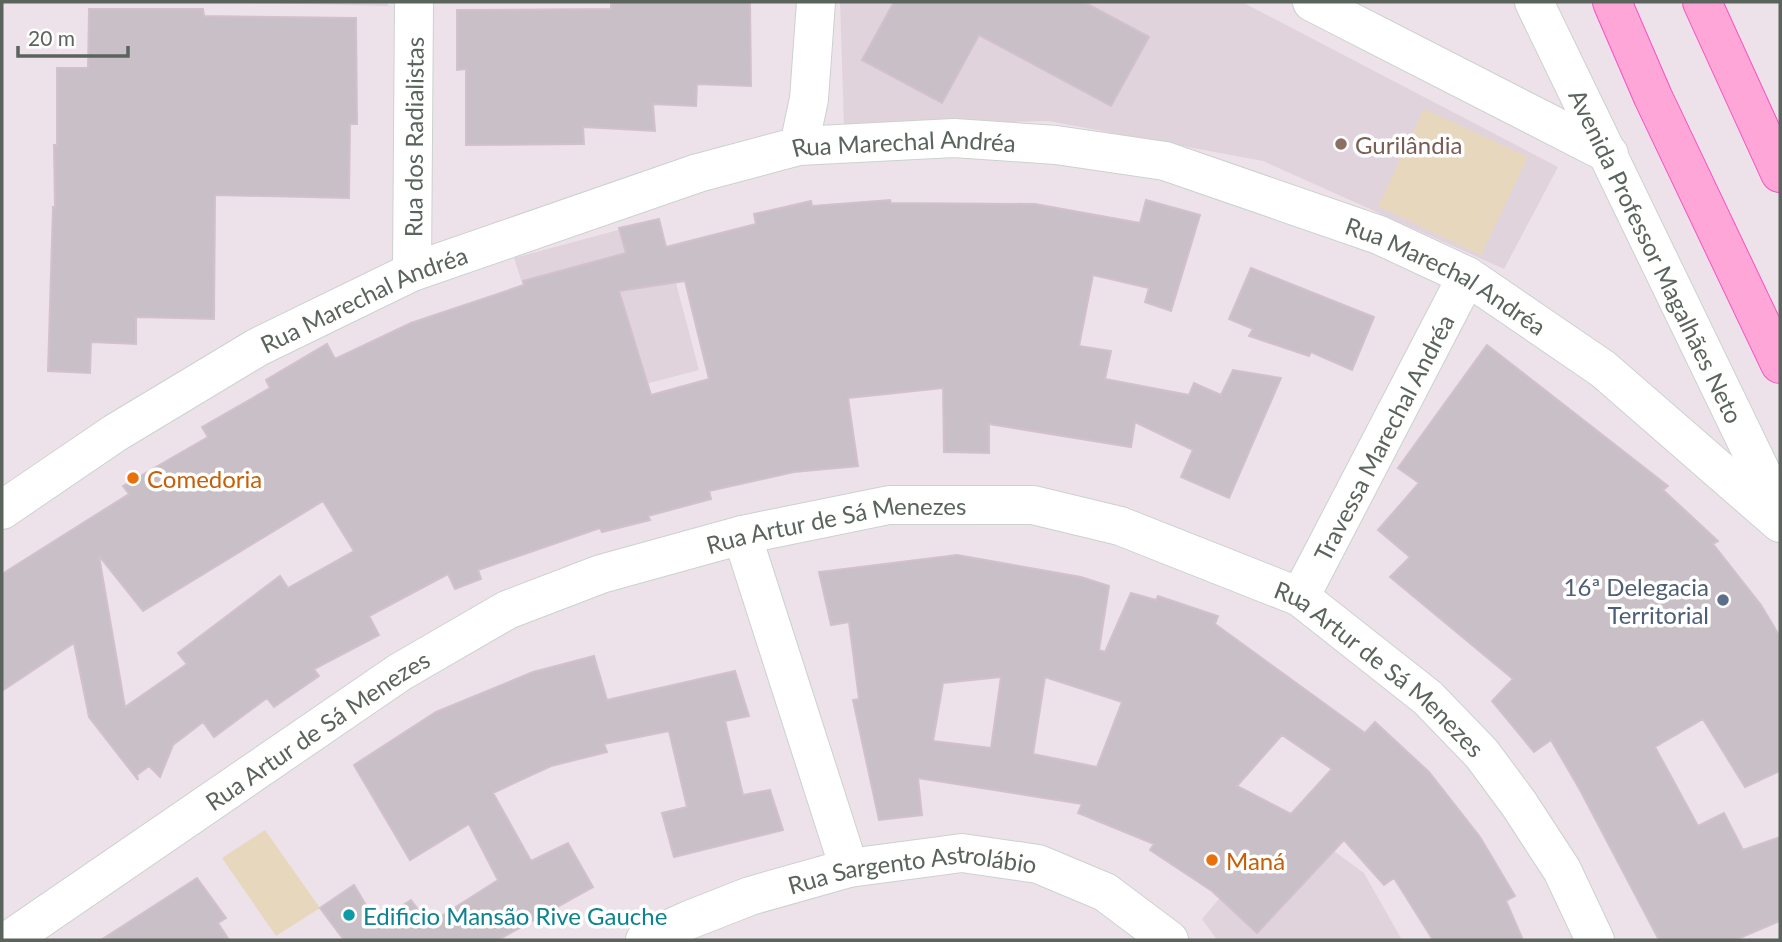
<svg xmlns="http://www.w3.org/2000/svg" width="1782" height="942" viewBox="0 0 1782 942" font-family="Lato,sans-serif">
  <rect width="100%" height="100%" fill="#eee2ea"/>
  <path fill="#e0d3dc" d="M208 2H388V6Z
    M840 2H1242L1558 167 1504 269 1263 161 1048 121 844 126Z
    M659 219 699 370 562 406 514 258Z
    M1291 813 1334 851 1364 873 1402 940H1217L1202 919Z"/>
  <path fill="#e7d7bd" d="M1424 109 1528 157 1481 255 1378 206Z
    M265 830 320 908 276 936 222 858Z"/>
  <path fill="#c9bfc6" stroke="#d3c0ce" stroke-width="2" fill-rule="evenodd" d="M611 2H750L751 86 697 84 696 106 653 104 655 131 583 127 584 144 466 145V69L457 70V10L611 9Z
    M894 2H1084L1149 37 1111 106 979 35 942 103 862 60Z
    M89 9H203L204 16 356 18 357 124H350L349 198 215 195 214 319 136 317V344L91 342 90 373 48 371 53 207H55L54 145H57V68H88Z
    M890 200 891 203 1035 204 1140 223 1146 200 1200 215 1171 311 1145 302 1149 288 1093 275 1079 346 1111 351 1105 379 1189 395 1194 383 1221 395 1233 370 1281 378 1229 498 1181 477 1193 450 1135 422 1131 447 989 424V453L944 452 943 388 848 398 858 466 794 472 709 491 711 499 648 516 650 520 602 532 600 528 478 570 481 579 455 589 448 574 369 616 379 635 314 669 319 676 274 707 267 698 214 737 203 722 173 745 160 777 149 766 137 775 138 780 89 717 74 643 2 691V574L129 494 123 486 208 437 202 427 270 388 266 380 327 344 335 359 411 323 524 285 523 281 626 253 619 228 659 219 666 247 756 224 754 214 811 201 812 206ZM685 281 709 379 651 395 619 291ZM323 501 354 551 288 588 280 576 178 653 187 664 125 707 99 556 143 611Z
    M1251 268 1374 317 1352 370 1311 352 1309 356 1249 336 1253 329 1229 319Z
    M1487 345 1668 486 1663 490 1718 541 1713 544 1761 605 1780 637V771L1745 787 1703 719 1655 747 1698 826 1724 813 1743 850 1780 837V921L1735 940H1659L1580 790 1551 740 1534 752 1492 701 1513 679 1390 577 1410 557 1378 530 1419 483 1398 468Z
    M957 555 1081 577 1109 586 1099 650 1105 652 1131 593 1156 600 1158 596 1218 616 1215 624 1365 733 1375 722 1429 772 1480 837 1515 896 1506 901 1523 940H1433L1394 878 1384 885 1344 840 1257 933 1212 891 1150 850 1154 844 1078 813 1082 804 918 778 922 815 879 820 853 700 859 699 849 622 831 625 819 572ZM1001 677 991 748 933 741 943 683ZM1045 677 1122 702 1097 767 1033 754ZM1282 735 1332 769 1291 814 1237 786Z
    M594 656 607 700 735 671 749 716 725 721 743 795 770 790 783 830 674 857 662 813 687 807 669 731 604 744 607 752 551 766 493 793 531 861 568 843 593 887 498 940H344L320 908 354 885 376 922 411 900 429 924 498 880 469 824 410 860 354 765 436 712 533 672Z
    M197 878 226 918 218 923 229 940H101Z"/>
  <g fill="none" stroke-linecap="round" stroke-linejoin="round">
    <defs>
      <g id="minor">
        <path d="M799 146 809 99 816 2"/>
        <path id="s1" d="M412 272 414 2"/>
        <path id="s2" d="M2 510 115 433 258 347 412 272 698 173 799 146 954 138 1056 145 1165 161 1379 235 1467 276 1603 369 1780 523"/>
        <path d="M742 535 849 868"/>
        <path id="s3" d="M1300 597 1467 276"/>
        <path id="s4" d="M9 940 400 672 507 610 601 574 742 535 889 505H1033L1120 526 1300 597 1428 698 1482 754 1519 804 1562 870 1595 940"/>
        <path id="s5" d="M645 940 689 920 750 896 849 868 962 853 1038 864 1105 892 1169 940"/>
      </g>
      <g id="tertiary">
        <path d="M1312 2 1609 154"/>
        <path id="s6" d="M1534 2 1780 511"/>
      </g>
      <path id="primary" d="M1612 2 1653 97 1780 364
        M1702 2 1780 173"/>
    </defs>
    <use href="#minor" stroke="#cbd2cd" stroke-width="40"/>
    <use href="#tertiary" stroke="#cbd2cd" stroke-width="40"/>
    <use href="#primary" stroke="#f851c2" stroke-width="40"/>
    <use href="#minor" stroke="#fff" stroke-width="38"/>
    <use href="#tertiary" stroke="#fff" stroke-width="38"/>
    <use href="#primary" stroke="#ffa6d8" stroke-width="38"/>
  </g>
  <circle fill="#8d6e63" stroke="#fff" stroke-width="2.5" cx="1341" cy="144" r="7"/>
  <g fill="#e8710a" stroke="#fff" stroke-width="2.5">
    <circle cx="133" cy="478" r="7"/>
    <circle cx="1212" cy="860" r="7"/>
  </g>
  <circle fill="#5c6f8a" stroke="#fff" stroke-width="2.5" cx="1723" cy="600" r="7"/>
  <circle fill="#0f9aa8" stroke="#fff" stroke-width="2.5" cx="349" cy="915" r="7"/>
  <g text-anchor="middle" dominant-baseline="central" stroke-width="7" stroke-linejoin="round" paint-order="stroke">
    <g font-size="24" fill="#5a645c" stroke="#fff">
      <text stroke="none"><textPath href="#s1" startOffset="135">Rua dos Radialistas</textPath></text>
      <text stroke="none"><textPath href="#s2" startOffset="987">Rua Marechal Andréa</textPath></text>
      <text stroke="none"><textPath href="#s6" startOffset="282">Avenida Professor Magalhães Neto</textPath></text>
      <text stroke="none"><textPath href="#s2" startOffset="1554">Rua Marechal Andréa</textPath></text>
      <text stroke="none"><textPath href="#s2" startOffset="420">Rua Marechal Andréa</textPath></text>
      <text stroke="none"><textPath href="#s3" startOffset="180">Travessa Marechal Andréa</textPath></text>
      <text stroke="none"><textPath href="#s4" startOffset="940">Rua Artur de Sá Menezes</textPath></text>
      <text stroke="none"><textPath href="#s4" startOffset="1528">Rua Artur de Sá Menezes</textPath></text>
      <text stroke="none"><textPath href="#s4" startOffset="373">Rua Artur de Sá Menezes</textPath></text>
      <text stroke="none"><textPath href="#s5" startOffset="280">Rua Sargento Astrolábio</textPath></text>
    </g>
    <g font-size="24" fill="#785e54" stroke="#fff" text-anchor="start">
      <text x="1355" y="144">Gurilândia</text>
    </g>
    <g font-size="24" fill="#c56008" stroke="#fff" text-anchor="start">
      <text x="147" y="478">Comedoria</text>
      <text x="1226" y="860">Maná</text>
    </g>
    <g font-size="24" fill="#4e5e75" stroke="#fff" text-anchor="end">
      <text x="1709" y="586">16ª Delegacia<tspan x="1709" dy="28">Territorial</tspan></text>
    </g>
    <g font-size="24" fill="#0d838f" stroke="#fff" text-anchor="start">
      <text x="363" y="915">Edificio Mansão Rive Gauche</text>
    </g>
  </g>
  <rect width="1782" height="942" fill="none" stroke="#5a645c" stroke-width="7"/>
  <path d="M18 46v10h110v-10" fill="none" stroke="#5a645c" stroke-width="3.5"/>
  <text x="28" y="46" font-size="21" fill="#5a645c" stroke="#ffffff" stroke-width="5" paint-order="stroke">20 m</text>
</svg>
